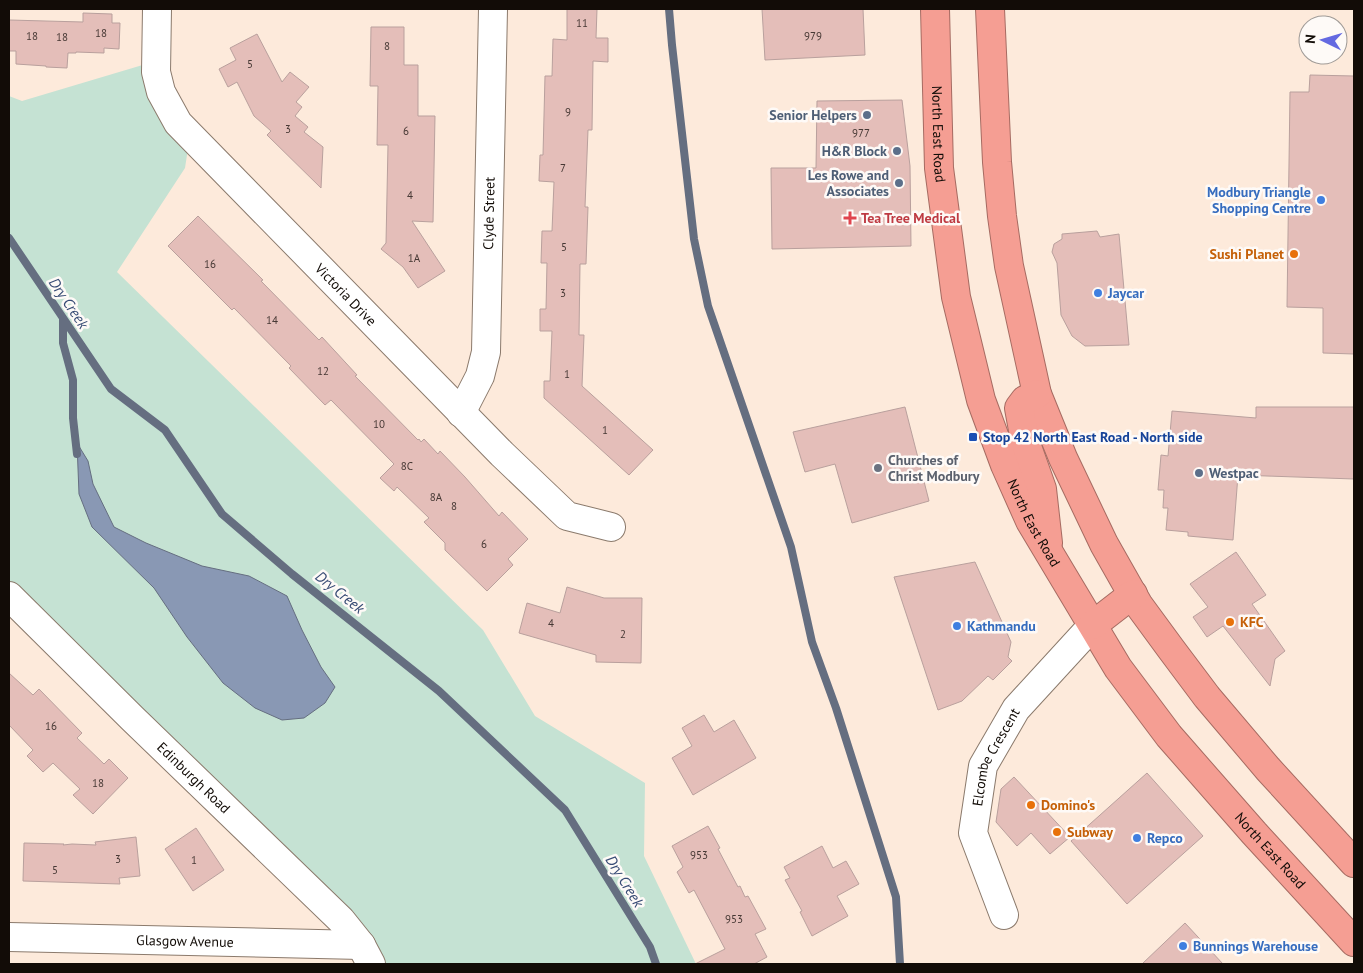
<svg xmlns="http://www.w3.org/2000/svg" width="1363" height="973" viewBox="0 0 1363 973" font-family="'PT Sans',sans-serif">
  <rect width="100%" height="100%" fill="#fdeadb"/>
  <path fill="#c5e2d3" d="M156 61 190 135 185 168 117 272 483 630 535 716 645 783 644 856 696 964H371L9 586V96L22 101Z"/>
  <path fill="#8998b4" stroke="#656e80" d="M77 443 88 461 93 484 114 527 146 543 202 566 249 576 287 596 302 630 321 667 335 687 325 703 304 718 282 720 255 708 223 683 187 637 154 588 92 527 79 494Z"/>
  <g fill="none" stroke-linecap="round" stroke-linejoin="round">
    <path stroke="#656e80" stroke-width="8" d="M669 9 672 45 694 239 708 306 791 547 812 642 836 708 896 897 900 964
      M9 238 111 389 165 430 222 514 292 574 439 691 565 810 650 947 656 964
      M63 319V343L73 380V418L77 454"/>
  </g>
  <path fill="#e4beb9" stroke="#b9a09d" d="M567 9H597L596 38H608V62L593 61 592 130H588L585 207H588L586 264H580L579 335H584L582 386 653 450 629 475 544 398V381H550L552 331H540V309H546L547 263H541L542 231H552L554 182 539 181 540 155H543L545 76H552L553 39 567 40Z
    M762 9H863L865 55 765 60Z
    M83 13 112 14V23H120L119 49 104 48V53L76 52V53H68L67 68 46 67V66L16 64V51H9V20L83 22Z
    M371 27H404V65H418V116H435L433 222 412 221 445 271 418 288 403 267 381 249 386 243 388 145H377L378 86H370Z
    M257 34 282 82 290 72 309 87 296 102 302 107 295 116 308 127 304 132 323 147 321 188 267 135 271 131 254 116 237 82 228 87 219 69 236 60 230 48Z
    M1310 75 1354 76V354L1323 353V308L1287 307 1290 92H1309Z
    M902 100 910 166 911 246 772 249 771 168H816L817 101Z
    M198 216 263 280 261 281 319 340 322 337 357 375 355 376 418 440 419 439 421 442 424 439 438 454 440 451 465 477 499 516 502 512 528 539 508 559 513 565 487 591 445 550V543L424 522 429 518 397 487 394 491 380 478 394 464 331 400 325 405 289 368 291 366 234 308 232 310 168 246Z
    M1097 231 1100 237 1119 234 1129 345 1085 346 1072 336 1061 315 1057 263 1052 252 1054 244 1062 239V234Z
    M905 407 929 501 852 523 835 464 805 472 793 432Z
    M1256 407H1354V479L1238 475 1233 540 1188 536V532L1166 530 1168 508H1163L1164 490H1158L1161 455 1168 456 1172 411 1256 418Z
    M1236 552 1266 595 1252 604 1285 651 1275 659 1270 686 1223 626 1207 637 1193 617 1208 607 1190 584Z
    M975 562 1011 642 1008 657 1012 661 993 680 988 676 962 701 938 710 894 577Z
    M567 587 604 598H642L641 663 596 662V655L519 633 527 603 560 613Z
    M9 673 33 695 39 689 82 733 77 738 104 764 109 759 128 778 93 814 73 795 80 789 53 763 43 772 27 756 33 750 9 725Z
    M704 715 714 732 734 720 756 758 693 795 672 758 692 746 682 728Z
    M1147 773 1203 836 1127 904 1071 841Z
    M1014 777 1070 837 1050 854 1031 833 1017 846 996 822 1001 789Z
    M708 826 720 848 718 849 738 887 740 886 745 897 748 896 766 929 755 934 767 957 754 964H695L725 949 694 890 689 893 677 872 683 867 672 846Z
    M196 828 224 870 193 891 165 849Z
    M136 837 140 876 119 878 120 884 23 881 24 843 64 844 63 845 72 844 96 845 95 842Z
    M822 846 833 868 846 861 859 884 837 896 848 916 812 936 800 912 802 911 785 880 790 878 784 867Z
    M1185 923 1223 964H1142Z"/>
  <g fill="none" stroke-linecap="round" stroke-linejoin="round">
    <defs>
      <g id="street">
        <path id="s1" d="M157 9 156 72 161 92 178 123 502 454 567 516 611 527"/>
        <path id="s2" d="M461 413 480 376 486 352 493 9"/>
        <path id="s3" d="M9 596 132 718 341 920 361 945 371 964"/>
        <path id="s4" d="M1004 915 973 833 983 766 1016 709 1093 625"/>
        <path id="s5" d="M9 937 361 945"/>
      </g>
      <g id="highway">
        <path id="s6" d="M935 9 939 168 956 297 981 400 1005 465 1030 521 1118 668 1169 736 1254 833 1354 942"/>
        <path d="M990 9 997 162 1002 216 1009 266 1037 394 1063 458 1104 544 1138 604 1171 649 1207 697 1268 769 1354 863"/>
        <path d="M1037 394 1025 400 1019 408 1025 441 1042 489 1048 543"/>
        <path d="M1093 625 1133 594"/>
      </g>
    </defs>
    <use href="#street" stroke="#8b7a6c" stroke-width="30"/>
    <use href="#highway" stroke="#a66b62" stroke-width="30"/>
    <use href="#street" stroke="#fff" stroke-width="28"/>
    <use href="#highway" stroke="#f59e93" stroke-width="28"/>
  </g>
  <g fill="#5c6f8a" stroke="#fefaf7" stroke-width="2">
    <circle cx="867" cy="115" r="5"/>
    <circle cx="897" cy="151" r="5"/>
    <circle cx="899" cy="183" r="5"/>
    <circle cx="1199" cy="473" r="5"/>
  </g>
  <g fill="#3f7fe0" stroke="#fefaf7" stroke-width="2">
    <circle cx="1321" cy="200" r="5"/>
    <circle cx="1098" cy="293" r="5"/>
    <circle cx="957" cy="626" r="5"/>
    <circle cx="1137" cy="838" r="5"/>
    <circle cx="1183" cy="946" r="5"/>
  </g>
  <path fill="#e0444e" stroke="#fefaf7" stroke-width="2" d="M847.5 210.5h5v5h5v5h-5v5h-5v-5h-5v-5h5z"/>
  <g fill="#e8710a" stroke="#fefaf7" stroke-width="2">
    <circle cx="1294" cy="254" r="5"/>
    <circle cx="1230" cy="622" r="5"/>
    <circle cx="1031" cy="805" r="5"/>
    <circle cx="1057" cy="832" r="5"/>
  </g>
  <rect fill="#1a4fb4" stroke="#fefaf7" stroke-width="2" x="968" y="432" width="10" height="10" rx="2.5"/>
  <circle fill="#6b7280" stroke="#fefaf7" stroke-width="2" cx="878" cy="468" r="5"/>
  <g text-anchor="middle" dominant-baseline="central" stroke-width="5" stroke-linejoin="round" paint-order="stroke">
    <g font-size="11" fill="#463834">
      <text x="582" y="23">11</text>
      <text x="101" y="33">18</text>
      <text x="32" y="36">18</text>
      <text x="813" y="36">979</text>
      <text x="62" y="37">18</text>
      <text x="387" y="46">8</text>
      <text x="250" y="64">5</text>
      <text x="568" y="112">9</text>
      <text x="288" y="129">3</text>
      <text x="406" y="131">6</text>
      <text x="861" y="133">977</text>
      <text x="563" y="168">7</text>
      <text x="410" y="195">4</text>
      <text x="564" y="247">5</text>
      <text x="414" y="258">1A</text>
      <text x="210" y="264">16</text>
      <text x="563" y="293">3</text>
      <text x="272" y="320">14</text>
      <text x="323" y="371">12</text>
      <text x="567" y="374">1</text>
      <text x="379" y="424">10</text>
      <text x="605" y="430">1</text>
      <text x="407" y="466">8C</text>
      <text x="436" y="497">8A</text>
      <text x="454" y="506">8</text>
      <text x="484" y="544">6</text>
      <text x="551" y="623">4</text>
      <text x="623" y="634">2</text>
      <text x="51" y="726">16</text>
      <text x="98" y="783">18</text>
      <text x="699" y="855">953</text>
      <text x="118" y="859">3</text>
      <text x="194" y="860">1</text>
      <text x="55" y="870">5</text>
      <text x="734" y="919">953</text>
    </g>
    <g font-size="14" font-weight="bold" fill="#4e5e75" stroke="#fefaf7" text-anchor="end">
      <text x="857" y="115">Senior Helpers</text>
      <text x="887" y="151">H&amp;R Block</text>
      <text x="889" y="175">Les Rowe and<tspan x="889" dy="16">Associates</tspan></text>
      <text x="1209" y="473" text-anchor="start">Westpac</text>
    </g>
    <g font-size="14" fill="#120c07" stroke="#fefaf7">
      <text stroke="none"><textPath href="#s6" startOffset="125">North East Road</textPath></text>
      <text stroke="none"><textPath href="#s2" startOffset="205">Clyde Street</textPath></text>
      <text stroke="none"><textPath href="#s1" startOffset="359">Victoria Drive</textPath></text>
      <text stroke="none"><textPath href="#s6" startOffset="529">North East Road</textPath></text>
      <text stroke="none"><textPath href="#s4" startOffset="168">Elcombe Crescent</textPath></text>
      <text stroke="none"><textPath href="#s3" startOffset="259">Edinburgh Road</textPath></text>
      <text stroke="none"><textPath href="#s6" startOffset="935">North East Road</textPath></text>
      <text stroke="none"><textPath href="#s5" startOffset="176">Glasgow Avenue</textPath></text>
    </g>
    <g font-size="14" font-weight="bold" fill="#366cbe" stroke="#fefaf7" text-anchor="start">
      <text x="1311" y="192" text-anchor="end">Modbury Triangle<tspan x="1311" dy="16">Shopping Centre</tspan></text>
      <text x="1108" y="293">Jaycar</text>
      <text x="967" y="626">Kathmandu</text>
      <text x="1147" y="838">Repco</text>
      <text x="1193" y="946">Bunnings Warehouse</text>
    </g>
    <g font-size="14" font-weight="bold" fill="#be3a42" stroke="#fefaf7" text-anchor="start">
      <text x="861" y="218">Tea Tree Medical</text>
    </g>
    <g font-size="14" font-weight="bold" fill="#c56008" stroke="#fefaf7" text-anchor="start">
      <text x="1284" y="254" text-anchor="end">Sushi Planet</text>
      <text x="1240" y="622">KFC</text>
      <text x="1041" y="805">Domino's</text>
      <text x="1067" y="832">Subway</text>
    </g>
    <g font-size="14" font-weight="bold" fill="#164399" stroke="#fefaf7" text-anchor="start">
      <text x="983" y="437">Stop 42 North East Road - North side</text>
    </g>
    <g font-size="14" font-weight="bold" fill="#5b616d" stroke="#fefaf7" text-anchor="start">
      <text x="888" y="460">Churches of<tspan x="888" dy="16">Christ Modbury</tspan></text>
    </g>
    <g font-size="15" font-style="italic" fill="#374b75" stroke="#fefaf7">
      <text transform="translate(69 303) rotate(56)">Dry Creek</text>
      <text transform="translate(340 592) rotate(39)">Dry Creek</text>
      <text transform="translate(625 881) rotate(58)">Dry Creek</text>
    </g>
  </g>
  <rect width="1363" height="973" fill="none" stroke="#120c07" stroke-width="20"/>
  <g transform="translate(1323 40) rotate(275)"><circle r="24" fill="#fefaf7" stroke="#a09b97"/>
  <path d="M0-4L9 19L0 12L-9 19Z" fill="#6469e1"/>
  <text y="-8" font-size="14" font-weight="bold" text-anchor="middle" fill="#120c07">N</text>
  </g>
</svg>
